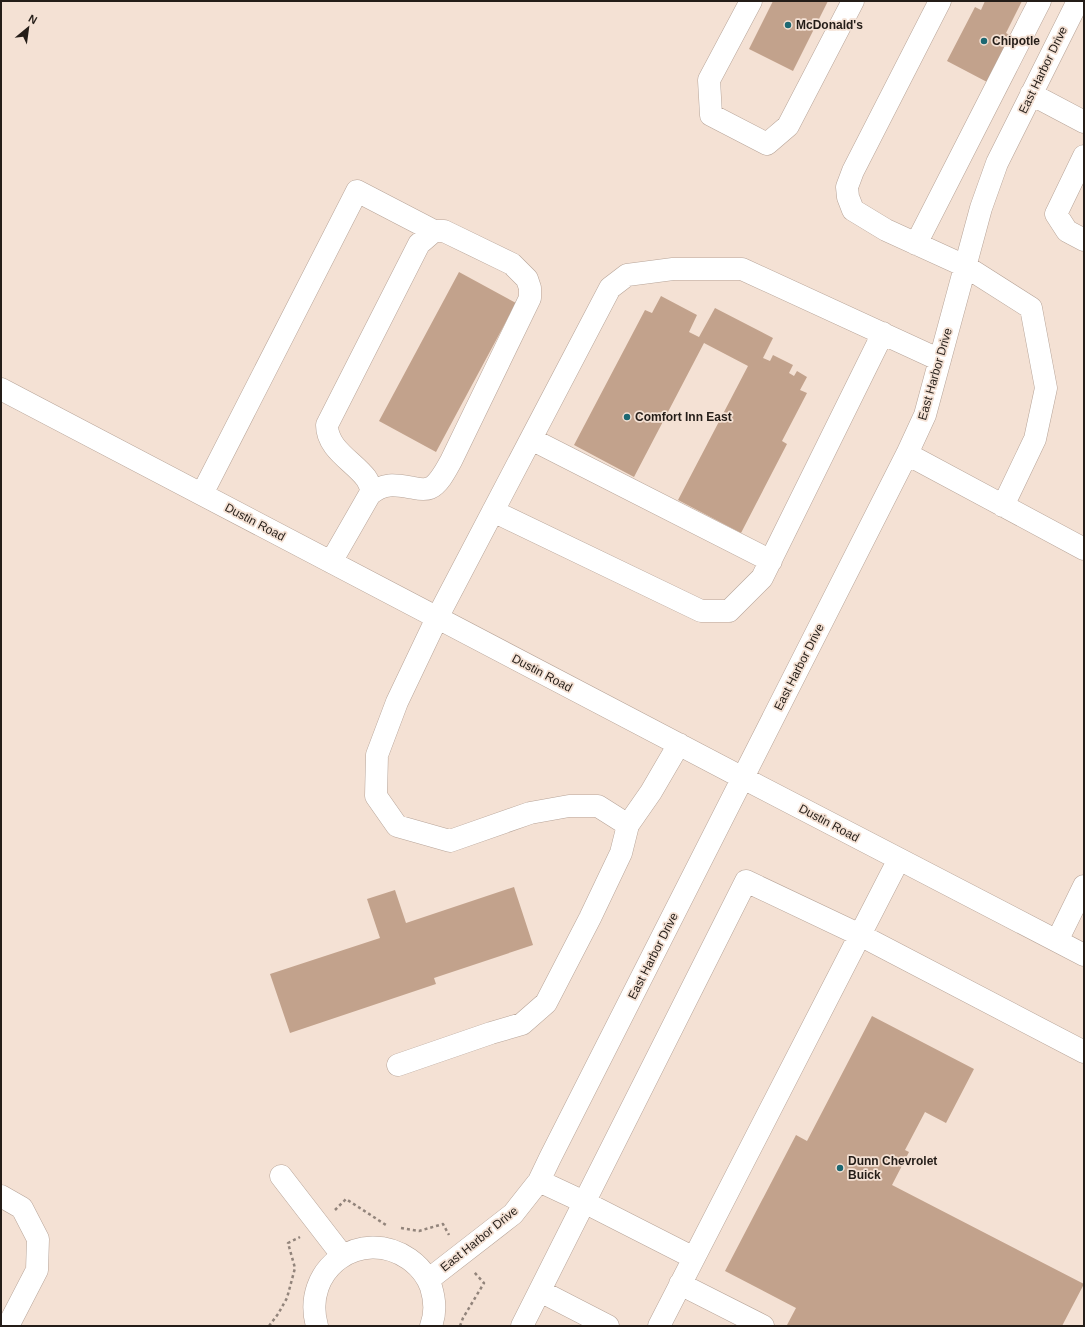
<svg xmlns="http://www.w3.org/2000/svg" width="1085" height="1327" viewBox="0 0 1085 1327" font-family="Helvetica,sans-serif">
  <rect width="100%" height="100%" fill="#f4e1d4"/>
  <path fill="#c2a28c" d="M773 1H828L793 71 749 49Z
    M985 1H1022L1006 33 1011 36 987 82 947 61 975 7 981 10Z
    M459 272 516 303 436 452 379 421Z
    M661 296 697 315 689 332 699 337 715 308 773 338 763 358 770 361 773 355 793 365 789 373 794 376 797 371 807 377 800 390 807 393 782 441 787 444 741 533 678 500 748 366 704 343 634 477 574 445 645 310 652 313Z
    M514 887 533 945 434 978 436 984 290 1033 270 974 380 938 367 899 395 890 406 923Z
    M872 1016 974 1069 946 1123 925 1112 905 1150 909 1152 892 1185 1084 1284 1062 1326H788L787 1325 796 1308 725 1271 796 1135 807 1141Z"/>
  <g fill="none" stroke-linecap="round" stroke-linejoin="round">
    <defs>
      <path id="minor" d="M751 1 709 80 711 115 767 144 788 126 853 1
        M940 1 853 171 847 187 848 197 853 210 886 230 965 266 1031 308 1046 388 1035 439 1003 506
        M1031 94 1084 122
        M1056 214 1084 156
        M1056 214 1067 231 1084 240
        M916 244 1040 1
        M1 389 743 778 1084 955
        M531 439 771 561
        M907 454 1084 549
        M202 494 357 191 434 231
        M493 511 701 611H729L762 578 883 333
        M331 562 370 494C385 482 396 485 414 488 419 489 425 490 430 488 439 484 446 470 451 461L530 298V288L527 279 512 264 444 231H434L419 244 327 425C327 449 353 461 366 478 369 482 370 487 373 492
        M628 825 651 792 679 744
        M1057 941 1084 886
        M398 1065 491 1033 522 1024 546 1003 590 918 621 853 628 825 598 806H569L530 813 450 841 397 826 376 796 377 755 397 702 437 618 610 288 627 275 673 269H742L940 360
        M281 1176 342 1255
        M539 1181 584 1202 694 1258
        M1 1196 22 1208 38 1239 37 1270 8 1326
        M428 1280 513 1214 539 1181 550 1158 907 454 925 415 981 208 997 163 1078 1
        M680 1284 763 1326
        M540 1291 608 1326
        M317 1326C301 1269 361 1226 409 1259 419 1266 427 1276 431 1287 435 1300 436 1313 431 1326
        M522 1326 746 881 860 935 1084 1052
        M659 1326 899 859"/>
    </defs>
    <use href="#minor" stroke="#b7a498" stroke-width="23"/>
    <path stroke="#92847b" stroke-width="2.5" stroke-dasharray="3 3" stroke-linecap="butt" d="M335 1210 346 1199 386 1225
      M401 1228 419 1231 443 1224 449 1235
      M269 1326 278 1314 287 1298 295 1268 288 1243 300 1237
      M460 1326 463 1318 484 1283 474 1272"/>
    <use href="#minor" stroke="#fff" stroke-width="22"/>
  </g>
  <g fill="#1d6872" stroke="#f4e1d4" stroke-width="1.5">
    <circle cx="788" cy="25" r="4"/>
    <circle cx="984" cy="41" r="4"/>
    <circle cx="627" cy="417" r="4"/>
    <circle cx="840" cy="1168" r="4"/>
  </g>
  <g text-anchor="middle" dominant-baseline="central" stroke-width="3.5" stroke-linejoin="round" paint-order="stroke">
    <g font-size="12" font-weight="bold" fill="#241d18" stroke="#f4e1d4" text-anchor="start">
      <text x="796" y="25">McDonald's</text>
      <text x="992" y="41">Chipotle</text>
      <text x="635" y="417">Comfort Inn East</text>
      <text x="848" y="1161">Dunn Chevrolet<tspan x="848" dy="14">Buick</tspan></text>
    </g>
    <g font-size="12" fill="#241d18" stroke="#f4e1d4">
      <text transform="translate(1043 70) rotate(-64)">East Harbor Drive</text>
      <text transform="translate(935 374) rotate(-74)">East Harbor Drive</text>
      <text transform="translate(255 522) rotate(28)">Dustin Road</text>
      <text transform="translate(799 667) rotate(-63)">East Harbor Drive</text>
      <text transform="translate(542 673) rotate(28)">Dustin Road</text>
      <text transform="translate(829 823) rotate(28)">Dustin Road</text>
      <text transform="translate(653 956) rotate(-63)">East Harbor Drive</text>
      <text transform="translate(479 1239) rotate(-39)">East Harbor Drive</text>
    </g>
  </g>
  <rect width="1085" height="1327" fill="none" stroke="#241d18" stroke-width="4"/>
  <g transform="translate(28 28) rotate(29)" stroke="#f4e1d4" stroke-width="3" paint-order="stroke">
  <path d="M0-3L7 15L0 10L-7 15Z" fill="#241d18"/>
  <text y="-6" font-size="11" font-weight="bold" text-anchor="middle" fill="#241d18">N</text>
  </g>
</svg>
